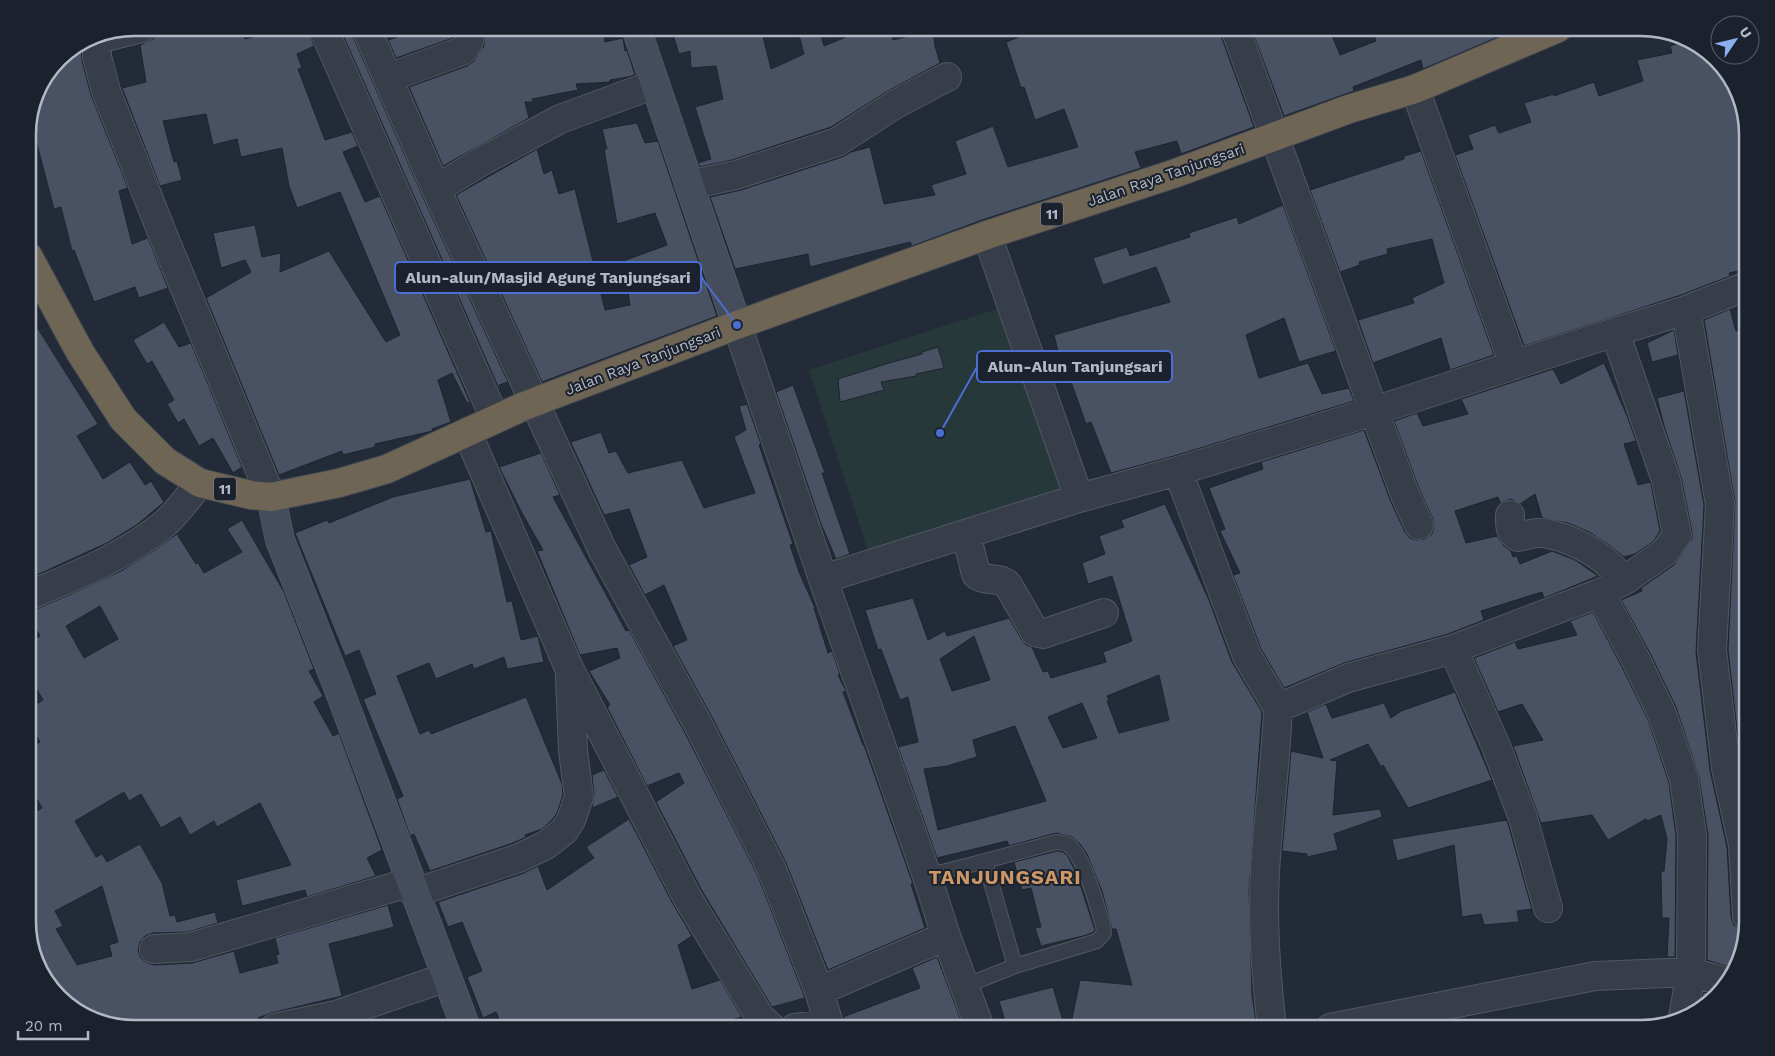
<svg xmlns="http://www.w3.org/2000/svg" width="1775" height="1056" viewBox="0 0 1775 1056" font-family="'Work Sans',sans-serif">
  <rect width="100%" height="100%" fill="#232b38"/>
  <path fill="#26383a" d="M1009 305 1071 495 871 560 809 370Z"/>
  <path fill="#495262" stroke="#1e242f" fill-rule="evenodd" d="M157 28H239L245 39 286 28H308L314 46 297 54 302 68 298 69 325 140 352 132 358 146 343 152 365 202 380 196 470 402 467 403 452 373 438 380 451 422 432 429 433 431 375 444V447L343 455 342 451 279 475 206 298 251 272 245 260 221 268 213 233 255 225 262 257 281 253 280 272 329 251 386 342 400 335 340 192 297 208 289 186 282 148 241 157 237 139 213 145 206 114 163 121 174 162 177 161 182 180 160 186 122 88 146 82 140 45 153 39 157 33Z
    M340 28H351L352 34 422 195 508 382 499 385 501 390 500 391Z
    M395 28H454V36L453 38 396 58 388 40 400 36Z
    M485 28H603L605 42 623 38 625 51 627 50 635 75 628 77 610 80V82L576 84 578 90 532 99 533 102H525L529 118 443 166 409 87 467 66 473 62 484 46Z
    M671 28H761L771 69 804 54 797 28H819L824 46 868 28H890L893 40 933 30 935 46 940 63 886 92 831 127 732 160 700 167 698 163 711 159 695 107 723 99 716 66 691 68 690 51 679 54Z
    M1016 28H1220V33L1254 127 1181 154 1177 141 1135 152 1141 168 982 220 912 246 910 242 810 267 808 254 735 269 710 197 741 190 842 157 851 152 870 147 884 204 935 195 931 185 966 174 955 141 993 126 1008 167 1078 147 1064 109 1035 120 1024 87 1021 88 1006 42 1019 37Z
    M1251 28H1329L1340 55 1376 41 1372 28H1519L1423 69 1421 60 1353 87 1354 91 1284 116Z
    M1688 40 1694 42 1733 81 1747 128V269L1729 273 1730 276 1681 295 1524 346 1455 155 1473 149 1468 135 1495 125 1499 133 1531 122 1524 103 1554 94V96L1594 82 1599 96 1643 81 1637 60 1672 53 1670 46Z
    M81 44 82 61 91 95 128 188 119 191 132 244 148 238 168 288 139 298 135 287 94 302 74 250 72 251 61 207 54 209 33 129 28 130 36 93 59 59Z
    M637 123 645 143 658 141 717 316 542 382 456 195 537 149 544 174 552 170 559 194 575 189 605 310 630 305 623 261 667 245 655 213 617 224 604 149H607L602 129Z
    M1421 151 1494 355 1450 370 1441 338 1373 363 1358 320 1414 303 1412 298 1444 283 1432 239 1387 249 1388 254 1359 262 1360 265 1340 272 1310 190 1404 159V156Z
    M1283 205 1336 351 1299 362 1284 318 1246 335 1259 378 1308 363 1322 394 1349 388 1354 401 1174 456 1111 473 1091 422 1086 424 1064 362 1061 363 1054 335 1170 302 1156 267 1103 285 1093 258 1127 247 1130 256 1190 237 1189 233 1237 217 1239 224Z
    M1730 309 1736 331 1747 329V793L1741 765 1728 650 1735 502 1704 320Z
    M28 313 98 424 77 436 103 479 130 462 145 485 151 481 164 502 138 524 107 543 28 579Z
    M164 322 179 347 191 343 242 467 233 473 213 438 199 446 184 419 178 423 167 404 174 400 152 361 147 364 133 340Z
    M1674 330 1678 355 1652 362 1647 343Z
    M938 347 944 368 916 374V376L881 382 884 390 840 402 838 379 889 363 922 354V352Z
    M1604 363 1628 418 1636 441 1624 444 1638 485 1650 482 1651 484 1660 531 1654 541 1635 554 1624 557 1608 544 1589 532 1568 523 1542 518 1535 494 1520 504 1511 499 1500 503 1498 497 1455 511 1466 543 1497 536 1504 546 1511 551 1513 557 1517 556 1520 564 1552 551 1575 560 1598 576 1544 598 1542 592 1481 611 1484 620 1448 634 1344 663 1284 688 1261 649 1233 575 1240 573 1220 531 1225 529 1209 488 1263 469 1261 462 1364 430 1391 502 1405 532 1410 538 1417 540 1425 539 1432 534 1434 527 1433 519 1420 491 1394 421 1417 413 1423 426 1468 414 1461 399 1553 369 1561 384Z
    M793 385 825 473H822L850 554 836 559 821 524 776 392Z
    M1684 391 1704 505 1696 652 1710 770 1727 847 1731 917 1734 925 1743 931 1744 935 1735 969 1707 960 1708 835 1699 777 1676 707 1650 653 1621 600 1642 591 1641 588 1674 565 1692 539V532L1681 477 1664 426 1657 398Z
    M747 404 761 444 759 445 793 544 790 545 799 572 815 608H814L828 653 832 651 840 674 838 675 846 691 843 692 863 745H864L912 881 913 883 911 884 925 928 828 970 786 863 713 719 673 646 687 640 664 585 645 595 629 565 647 557 629 509 604 515 571 443V442L601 432 609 453 616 451 628 473 682 460 704 508 755 493 734 437 746 430 739 406Z
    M541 453 560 495 553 497 626 631 629 630 685 733 758 876 805 998 772 1007 701 889 656 802 684 783 679 773 647 786 607 707 610 705 589 671 620 658 617 648 580 655 537 551 543 550 522 513 499 467Z
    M470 479 486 532 491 531 507 602 512 601 521 640 538 636 544 662 507 669 504 657 474 669 472 664 436 679 429 663 397 676 420 734 429 730 431 734 526 697 562 784 563 795 557 813 552 820 542 829 525 835 526 837 513 843 430 871 414 834 410 836 397 799 403 796 363 699 376 694 359 650 345 656 295 533 327 520 329 523 393 497Z
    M1165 504 1209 600 1232 662 1262 712 1249 891 1252 995 1256 1021 1218 1025V1026L1199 1028H1070L1080 980 1132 985 1116 929H1112L1102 891 1087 854 1080 844 1072 837 1056 833 1009 846 1007 841 937 858 898 747 918 742 908 697 900 700 881 649 878 650 865 610 913 598 928 640 945 631 947 636 1009 618 1022 640 1026 645 1032 647 1043 672 1048 671 1051 678 1106 662 1103 652 1132 641 1112 576 1088 584 1082 563 1105 554 1099 536 1124 527 1121 520ZM974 636 990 680 952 691 940 659ZM1159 675 1169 720 1119 733 1107 701 1109 700 1107 696ZM1082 703 1097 738 1063 748 1048 717ZM1015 726 1046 801 938 830 924 769 947 766 977 757 973 740Z
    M242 520 284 592 314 669 309 671 323 696 314 702 333 736 339 733 382 850 367 858 376 876 307 897 305 890 242 906 236 880 291 865 260 803 217 827 214 821 190 835 180 817 161 828 141 794 129 801 124 792 75 821 96 857 102 854 107 862 140 844 162 883 170 916 175 915 177 922 215 912 218 923 188 932 153 933 145 936 140 942 138 950 141 958 147 963 155 965 192 963 234 951 240 973 278 963 276 955 279 954 275 938 388 905 394 927 329 944 342 996 271 1013 258 1018 259 1024 242 1028H219L217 1023 193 1028H135L81 1014 47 980 39 966 28 928V816L42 808 28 783V748L40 742 35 733 37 732 28 715V709L43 700 28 674V643L40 636 28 615V611L34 610 69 595 121 571 155 550 177 534 196 564 198 563 204 573 242 552 227 529ZM100 606 118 639 84 658 66 626ZM102 886 118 942 109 945 112 956 77 965 56 929 63 926 55 911Z
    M1593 612 1622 667 1648 720 1669 783 1676 836 1675 957H1667L1669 918H1662L1661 871H1664L1667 839 1661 815 1647 821 1646 819 1608 840 1592 815 1541 823 1513 746 1543 740 1522 704 1498 712 1474 658 1515 642 1518 649 1577 635 1570 621Z
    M1455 692 1492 780 1408 808 1383 765 1381 767 1368 744 1330 760 1337 761 1333 815 1380 809 1382 817 1334 834 1338 850 1307 857V854L1282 851 1291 751 1323 758 1307 712 1326 704 1332 718 1384 703 1391 718 1401 711Z
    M604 770 618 797 592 808 594 795 592 775Z
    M629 819 673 904 692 936 678 945 692 989 720 980 742 1017 702 1028H503L496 1012 483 1018 467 977 482 971 462 922 448 927 438 902 524 873 538 866 547 890 594 858 586 847Z
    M1507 820 1532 909 1517 911 1519 922 1484 925 1481 914 1462 917 1454 845 1397 861 1392 839Z
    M1057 851 1063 852 1067 855 1076 872 1095 930 1092 933 1083 936 1041 946 1035 928 1041 927 1031 888 1022 890 1014 862Z
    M937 957 964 1028H847L843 1017 920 988 912 968Z
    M1053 987 1065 1028H1007L999 1001Z
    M1703 992 1711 994V998L1701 1008Z"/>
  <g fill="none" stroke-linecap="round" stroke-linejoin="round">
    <defs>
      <path id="lane" d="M985 861 1056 842C1060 842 1064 843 1067 844 1084 853 1097 907 1103 925L1104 933 1097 941 1015 966
        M927 876 985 861 1015 966 965 986"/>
      <path id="street" d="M142 28 102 38 97 43V57L106 91 163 235 271 497
        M323 28 495 419
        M366 28 436 189 602 549 699 726 772 870 819 991 829 1024
        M1235 28 1374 411 1406 497 1419 525
        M388 78 462 51C470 43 471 38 469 28
        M1415 89 1514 365
        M689 185 736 175 837 142 894 105 947 77
        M436 189 484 160 560 119 655 84
        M987 235 1079 498
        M1686 310 1720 504 1712 650 1726 768 1743 845 1747 916
        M737 325 823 579 1079 498 1178 471 1374 411 1615 332 1686 310 1747 286
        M1615 332 1666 480 1677 535 1665 552 1625 580 1600 593 1636 660 1662 714 1684 779 1692 835 1691 972 1683 1017
        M467 432 569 668 687 897 760 1017 772 1028
        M1178 471 1247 656 1278 708 1348 678 1453 649 1600 593
        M1510 515C1510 524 1509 532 1518 537 1524 536 1531 533 1537 533 1557 532 1590 548 1605 561 1612 567 1618 574 1625 580
        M966 534 976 574C986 583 997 575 1008 585L1035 632 1043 634 1104 613
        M823 579 927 876 946 936 980 1028
        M28 596C74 576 122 558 162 526 176 515 188 497 200 483
        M1453 649 1496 746 1523 818 1548 908
        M414 893 519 858 546 845 564 831 571 820 579 797 573 751 570 677
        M154 949 191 947 411 882
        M819 991 946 936
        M274 1028 336 1015 447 977
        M795 1028 829 1024 831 1028
        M1272 1028C1266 976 1262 925 1265 872 1268 817 1276 763 1278 708
        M1330 1028 1595 976 1691 972 1726 982"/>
      <path id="secondary" d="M636 28 737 325
        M271 497 280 540 338 687 466 1028"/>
      <path id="highway" d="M28 256 80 352 123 419 165 461 200 483 251 495 271 497 339 483 387 469 522 407
        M545 398 737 325 987 235 1176 173 1349 109 1415 89 1558 28"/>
    </defs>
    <use href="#lane" stroke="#525863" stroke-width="16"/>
    <use href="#street" stroke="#525863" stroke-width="30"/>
    <use href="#secondary" stroke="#525863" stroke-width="30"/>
    <use href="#highway" stroke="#424853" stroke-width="30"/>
    <use href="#lane" stroke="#373d49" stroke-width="14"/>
    <use href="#street" stroke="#373d49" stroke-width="28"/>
    <use href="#secondary" stroke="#454c5b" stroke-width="28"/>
    <use href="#highway" stroke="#6e6554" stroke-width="28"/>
    <defs>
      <path id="highway-bridge" d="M522 407 545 398"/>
    </defs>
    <use href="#highway-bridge" stroke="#424853" stroke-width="30" stroke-linecap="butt"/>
    <use href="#highway-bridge" stroke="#6e6554" stroke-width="28"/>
  </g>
  <g text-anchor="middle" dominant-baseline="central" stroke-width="4" stroke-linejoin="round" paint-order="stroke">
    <g fill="#1c222d" stroke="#858b97" stroke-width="1">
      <rect x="1041" y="202.5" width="22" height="23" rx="4"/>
      <rect x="214" y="477.5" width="22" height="23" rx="4"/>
    </g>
    <g font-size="14" font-weight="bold" fill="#b2b8c5">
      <text x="1052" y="214">11</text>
      <text x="225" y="489">11</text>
    </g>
    <g font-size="15" fill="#b2b8c5" stroke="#1c222d">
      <text transform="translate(1166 175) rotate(-19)">Jalan Raya Tanjungsari</text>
      <text transform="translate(643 361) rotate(-21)">Jalan Raya Tanjungsari</text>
    </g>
    <g font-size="20" font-weight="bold" letter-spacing="1" fill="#cb9766" stroke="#1c222d">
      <text x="1005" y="877">TANJUNGSARI</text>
    </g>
  </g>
  <path d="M0 0H1775V1056H0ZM134 36H1641A98 98 0 0 1 1739 134V922A98 98 0 0 1 1641 1020H134A98 98 0 0 1 36 922V134A98 98 0 0 1 134 36Z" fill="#1c222d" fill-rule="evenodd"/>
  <path fill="none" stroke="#b2b8c5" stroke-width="2.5" d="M134 36H1641A98 98 0 0 1 1739 134V922A98 98 0 0 1 1641 1020H134A98 98 0 0 1 36 922V134A98 98 0 0 1 134 36Z"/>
  <path fill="none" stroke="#4a6ed2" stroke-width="2" d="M737 325L701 277M940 433L977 367"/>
  <g fill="#4a6ed2" stroke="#1c222d" stroke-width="2">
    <circle cx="737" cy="325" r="5"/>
    <circle cx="940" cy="433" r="5"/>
  </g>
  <g fill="#1c222d" stroke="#4a6ed2" stroke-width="2">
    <rect x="395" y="262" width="306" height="31" rx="5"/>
    <rect x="977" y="351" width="195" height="31" rx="5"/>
  </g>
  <g font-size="16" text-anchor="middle" font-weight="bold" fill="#b2b8c5">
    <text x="548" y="283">Alun-alun/Masjid Agung Tanjungsari</text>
    <text x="1075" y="372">Alun-Alun Tanjungsari</text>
  </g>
  <g transform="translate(1735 40) rotate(55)"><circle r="24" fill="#1c222d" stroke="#585e6a"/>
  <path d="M0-4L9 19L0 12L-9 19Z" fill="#8cadf0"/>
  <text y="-8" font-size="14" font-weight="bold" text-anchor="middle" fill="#b2b8c5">U</text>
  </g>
  <path d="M18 1031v8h70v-8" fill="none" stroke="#b2b8c5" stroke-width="2.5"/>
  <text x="25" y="1031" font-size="15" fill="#b2b8c5" stroke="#1c222d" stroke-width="4" paint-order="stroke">20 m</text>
</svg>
